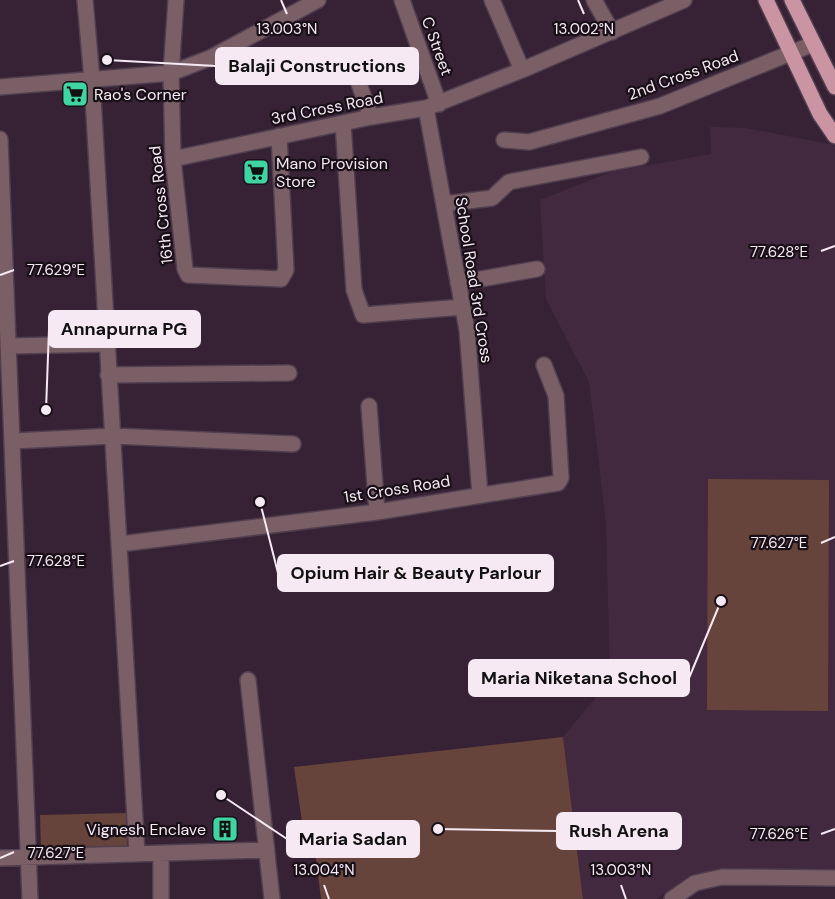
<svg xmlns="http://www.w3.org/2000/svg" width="835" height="899" viewBox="0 0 835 899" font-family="'DM Sans',sans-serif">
  <rect width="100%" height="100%" fill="#362234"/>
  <path fill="#42293f" d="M710 127 746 128 835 145V869L691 874 657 899H583L563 737 610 680 606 522 589 382 546 299 540 200 611 172 711 154Z"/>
  <path fill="#67443b" d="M708 479 829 480 828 711 707 710Z
    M563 737 583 899H321L314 842H305L294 767Z
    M126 813 127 846 41 849 40 815Z"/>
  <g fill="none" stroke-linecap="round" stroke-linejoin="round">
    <defs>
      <path id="minor" d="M85 0 92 80 137 854
        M176 0 171 73 173 159 185 269 188 275 281 279 286 270 279 136
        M402 0 439 104
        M492 0 522 70
        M594 0 612 32
        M354 70 371 117
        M0 87 171 73 210 58 318 0
        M426 108 467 330 480 495
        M343 123 354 290 363 315 463 307
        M0 139 30 899
        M504 140 529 142 660 106 813 44
        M173 159 371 117 426 108 522 70 684 0
        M444 204 492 198 509 182 641 157
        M458 283 537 269
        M8 346 106 344
        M108 375 289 373
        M369 406 377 512
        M13 441 113 436 293 444
        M120 544 377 512 558 483 561 478 556 396 544 365
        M248 680 272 899
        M161 854V899
        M0 858 267 850
        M672 899 695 883 722 877 835 878"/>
      <path id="major" d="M766 0 820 114 835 136
        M792 0 835 87"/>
    </defs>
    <use href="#minor" stroke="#513e4f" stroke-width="18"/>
    <use href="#major" stroke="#513e4f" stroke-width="18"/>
    <use href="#minor" stroke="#7a6066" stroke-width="15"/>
    <use href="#major" stroke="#ca94a2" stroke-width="15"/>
  </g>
  <path fill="none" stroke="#f6e9f4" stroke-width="2" d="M281 0 287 14M578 0 584 14M821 251 835 246M0 275 14 270M821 543 835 537M0 566 14 561M821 834 835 829M0 858 14 852M324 885 329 899M621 885 626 899"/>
  <defs>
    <symbol id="supermarket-square" viewBox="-11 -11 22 22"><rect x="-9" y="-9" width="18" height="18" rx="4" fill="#40d4a2" stroke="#180f17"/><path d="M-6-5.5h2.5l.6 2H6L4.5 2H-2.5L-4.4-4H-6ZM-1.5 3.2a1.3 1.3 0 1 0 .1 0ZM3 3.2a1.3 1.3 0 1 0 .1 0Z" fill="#111"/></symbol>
    <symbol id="building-square" viewBox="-11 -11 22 22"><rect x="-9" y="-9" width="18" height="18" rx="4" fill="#40d4a2" stroke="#180f17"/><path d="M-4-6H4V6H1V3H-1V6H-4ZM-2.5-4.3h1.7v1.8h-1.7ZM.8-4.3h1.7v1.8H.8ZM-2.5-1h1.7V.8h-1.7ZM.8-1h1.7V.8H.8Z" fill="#111"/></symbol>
  </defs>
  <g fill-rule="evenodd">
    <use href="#supermarket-square" x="60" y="79" width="30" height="30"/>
    <use href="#supermarket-square" x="241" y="157" width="30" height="30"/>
    <use href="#building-square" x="210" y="814" width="30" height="30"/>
  </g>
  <g text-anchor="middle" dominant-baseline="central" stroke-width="4.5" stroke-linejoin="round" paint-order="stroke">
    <g font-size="16" fill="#f6e9f4" stroke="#180f17">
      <text transform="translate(437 46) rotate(70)">C Street</text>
      <text transform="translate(683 75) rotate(-20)">2nd Cross Road</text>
      <text transform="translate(327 108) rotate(-11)">3rd Cross Road</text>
      <text transform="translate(161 205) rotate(-96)">16th Cross Road</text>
      <text transform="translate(474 280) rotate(81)">School Road 3rd Cross</text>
      <text transform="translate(397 489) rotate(-9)">1st Cross Road</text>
    </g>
    <g font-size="16" fill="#f6e9f4" stroke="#180f17" text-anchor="start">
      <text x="94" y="94">Rao's Corner</text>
      <text x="276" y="163">Mano Provision<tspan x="276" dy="18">Store</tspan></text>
      <text x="206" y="829" text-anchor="end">Vignesh Enclave</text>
    </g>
  </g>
  <g font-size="15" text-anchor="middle" fill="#f6e9f4" stroke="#180f17" stroke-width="4.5" stroke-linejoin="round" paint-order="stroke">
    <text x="287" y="34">13.003°N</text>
    <text x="584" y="34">13.002°N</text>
    <text x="779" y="257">77.628°E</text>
    <text x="56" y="275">77.629°E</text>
    <text x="779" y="548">77.627°E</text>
    <text x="56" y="566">77.628°E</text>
    <text x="779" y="839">77.626°E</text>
    <text x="56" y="858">77.627°E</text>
    <text x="324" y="875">13.004°N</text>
    <text x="621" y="875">13.003°N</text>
  </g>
  <path fill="none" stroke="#f6e9f4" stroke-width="2" d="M107 60L216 66M46 410L49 329M260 502L278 573M721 601L689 678M438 829L557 831M221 795L287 839"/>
  <g fill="#f6e9f4" stroke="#180f17" stroke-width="2">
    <circle cx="107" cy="60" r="6"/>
    <circle cx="46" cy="410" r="6"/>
    <circle cx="260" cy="502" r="6"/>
    <circle cx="721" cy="601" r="6"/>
    <circle cx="438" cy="829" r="6"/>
    <circle cx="221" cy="795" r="6"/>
  </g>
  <g fill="#f6e9f4" stroke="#f6e9f4" stroke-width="2">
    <rect x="216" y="48" width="202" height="36" rx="6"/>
    <rect x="49" y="311" width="151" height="36" rx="6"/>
    <rect x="278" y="555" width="275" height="36" rx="6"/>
    <rect x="469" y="660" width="220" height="36" rx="6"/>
    <rect x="557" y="813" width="124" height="36" rx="6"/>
    <rect x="287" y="821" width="132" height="36" rx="6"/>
  </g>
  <g font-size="18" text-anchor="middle" font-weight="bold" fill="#111">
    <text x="317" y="72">Balaji Constructions</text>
    <text x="124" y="335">Annapurna PG</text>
    <text x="416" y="579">Opium Hair &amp; Beauty Parlour</text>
    <text x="579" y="684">Maria Niketana School</text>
    <text x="619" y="837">Rush Arena</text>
    <text x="353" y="845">Maria Sadan</text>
  </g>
</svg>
